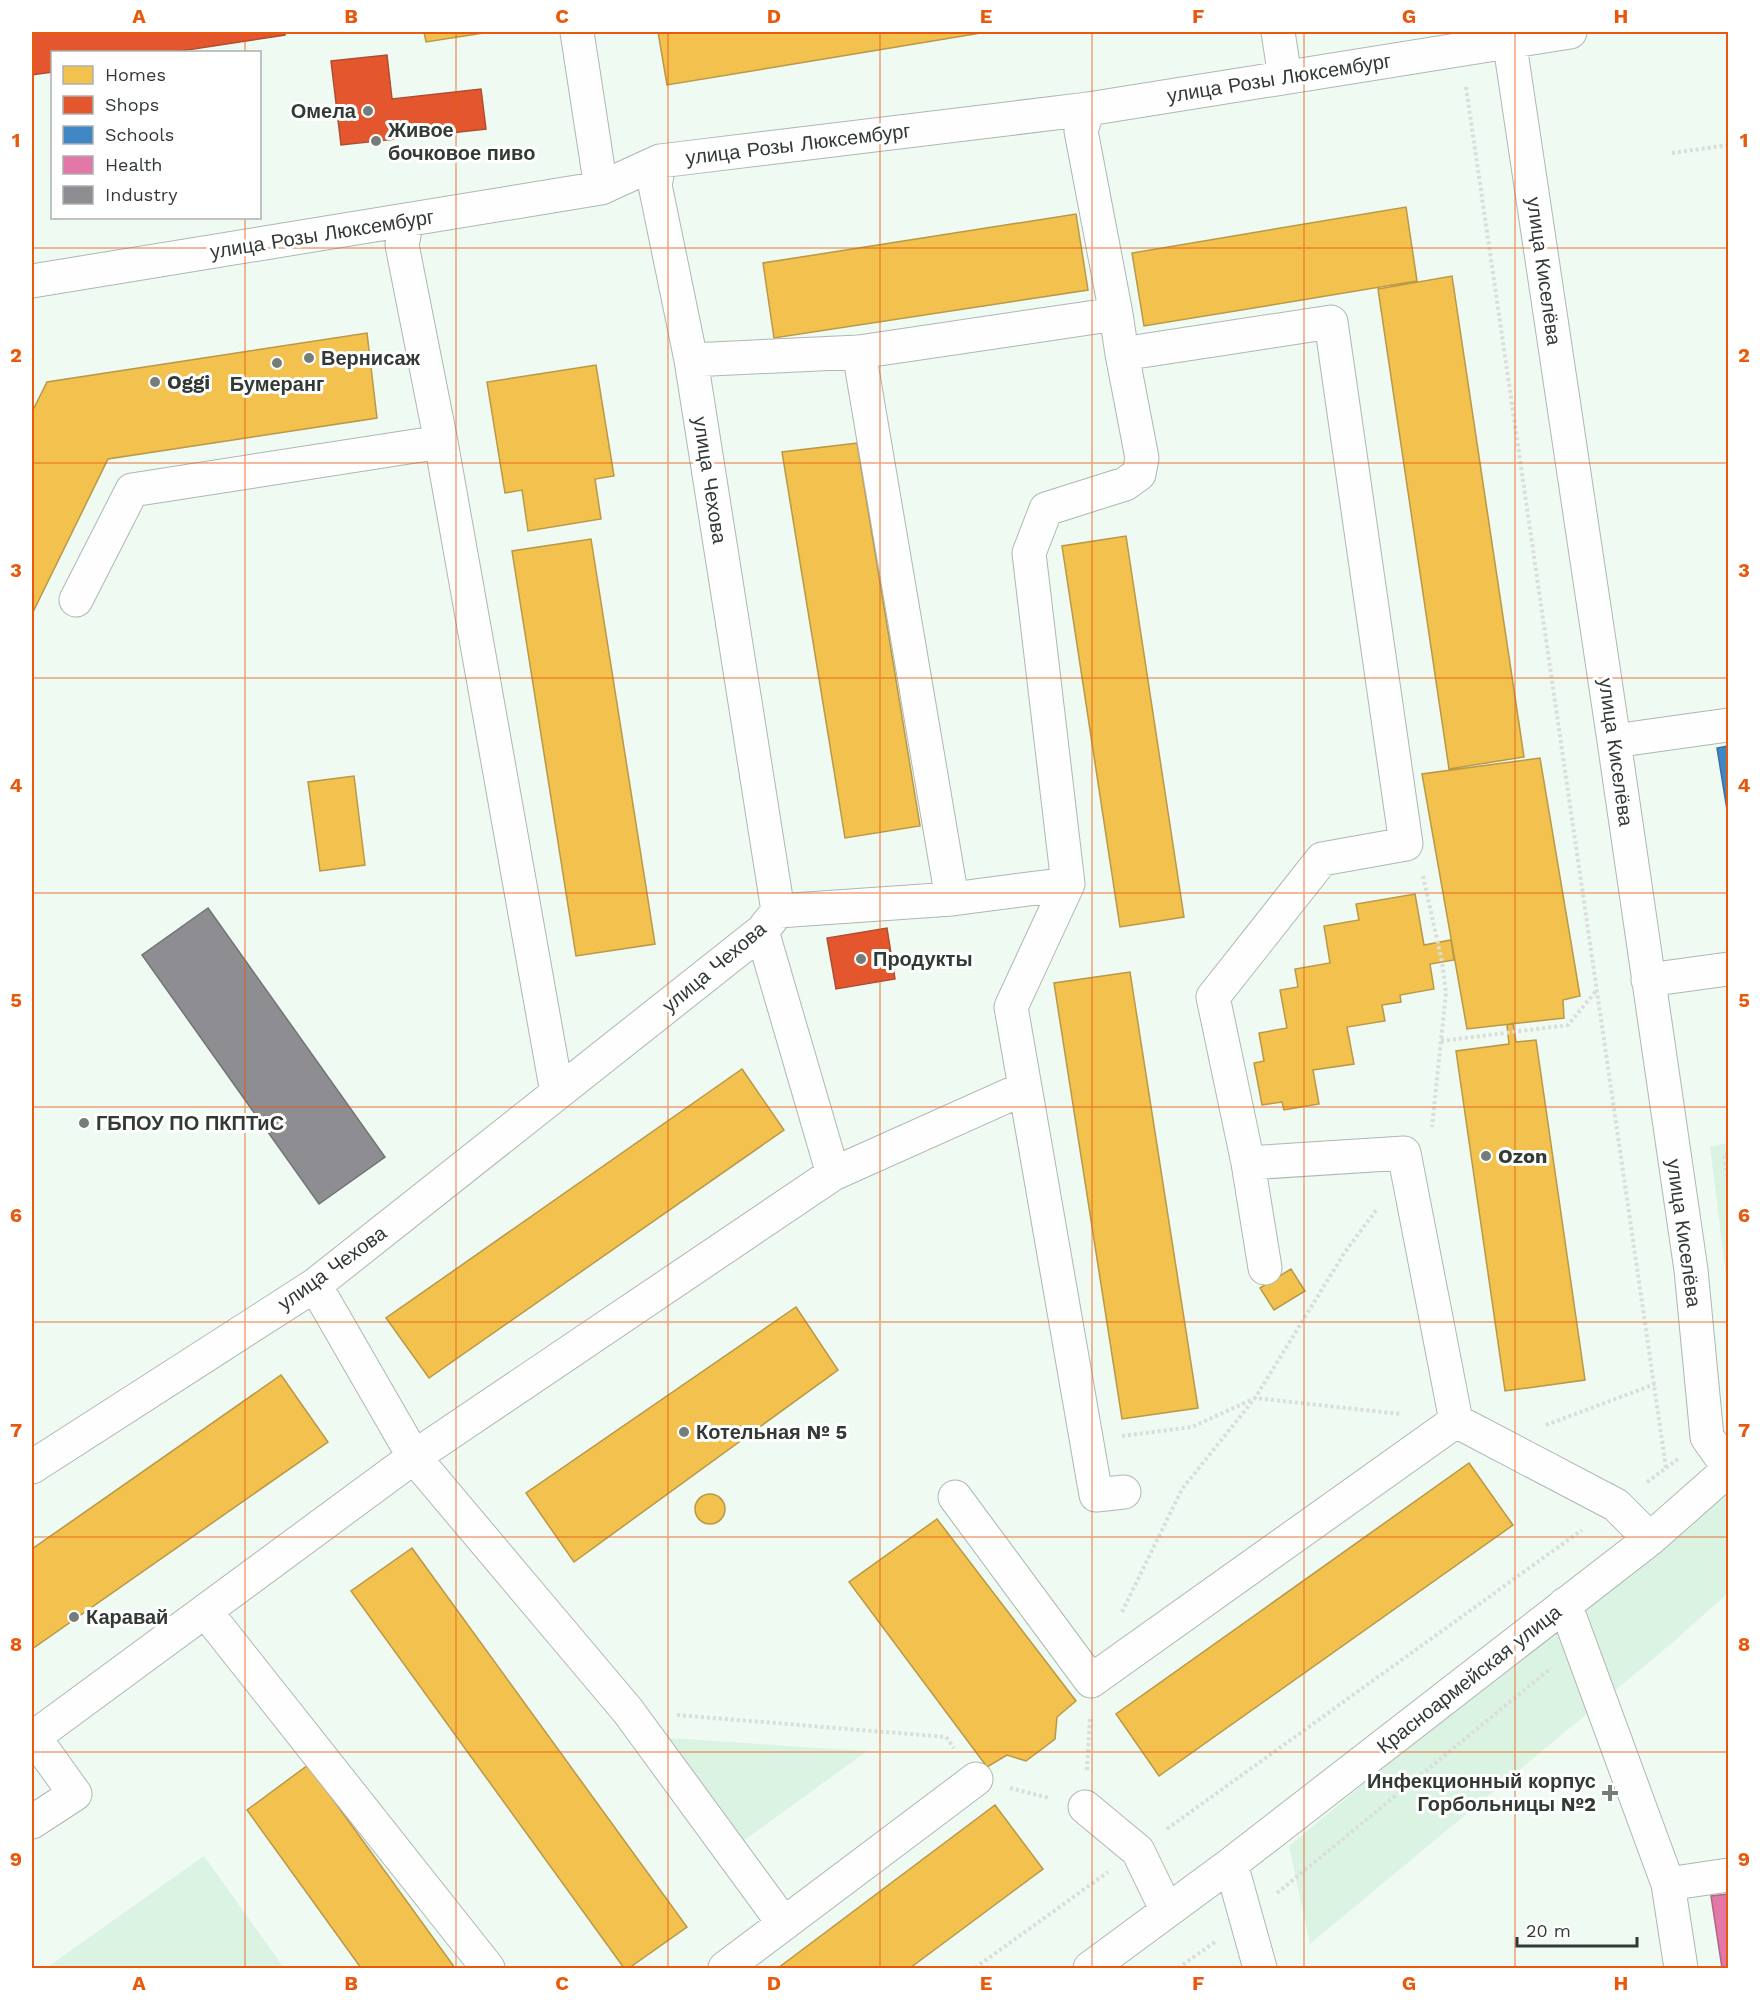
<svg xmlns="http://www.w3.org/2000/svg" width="1760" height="2000" viewBox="0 0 1760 2000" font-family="'Work Sans',sans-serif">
  <rect width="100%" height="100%" fill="#effaf3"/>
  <path fill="#daf3e3" d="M1728 1143V1291L1710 1147Z
    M1728 1482V1593L1672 1643 1310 1944 1289 1846Z
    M668 1738 867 1751 742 1842Z
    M204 1856 284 1968H51L49 1966Z"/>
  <path fill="#f2c14e" stroke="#b99846" stroke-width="1.5" d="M424 32H490L426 42Z
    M658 32H987L667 85Z
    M1406 207 1417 281 1144 326 1132 253Z
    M1076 214 1088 290 774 338 763 263Z
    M1452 276 1524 757 1449 769 1378 289Z
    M367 333 377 418 108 459 34 610 32 608V412L47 382Z
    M596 365 614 476 595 479 601 519 528 531 522 490 505 493 487 382Z
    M857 443 920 826 845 838 782 452Z
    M1126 536 1184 917 1120 927 1062 546Z
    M591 539 655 944 576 956 512 551Z
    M1540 758 1580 996 1563 1000 1564 1018 1467 1029 1422 774Z
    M354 776 365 865 320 871 308 782Z
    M1415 894 1424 945 1451 940 1454 960 1430 964 1434 989 1400 995 1401 1002 1382 1005 1385 1021 1347 1027 1354 1064 1313 1070 1319 1104 1284 1110 1282 1102 1262 1105 1254 1063 1264 1061 1259 1033 1287 1028 1280 990 1298 987 1295 969 1330 963 1324 926 1359 920 1356 904Z
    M1130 972 1198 1408 1122 1419 1054 983Z
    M1513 1023 1516 1042 1536 1040 1585 1380 1505 1391 1456 1051 1509 1044 1507 1025Z
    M742 1069 784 1130 429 1378 386 1318Z
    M1291 1269 1305 1291 1274 1310 1260 1288Z
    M796 1307 838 1370 574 1562 526 1493Z
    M281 1375 328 1442 32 1649V1549Z
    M1469 1463 1513 1525 1159 1776 1116 1714Z
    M695 1509a15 15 0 1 1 30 0a15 15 0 1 1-30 0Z
    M937 1519 1076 1701 1057 1717 1055 1739 1026 1761 1007 1755 987 1767 849 1582Z
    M412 1548 687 1927 629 1968H624L351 1591Z
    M308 1765 455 1968H361L247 1810Z
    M995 1805 1043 1869 910 1968H778Z"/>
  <path fill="#e4572e" stroke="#af4e30" stroke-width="1.5" d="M32 32H285V35L174 52H52V72L32 75Z
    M387 55 392 99 481 89 486 129 341 145 331 61Z
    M887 928 895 979 836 989 827 938Z"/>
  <path fill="#3f88c5" stroke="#3b719a" stroke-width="1.5" d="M1728 746V816L1717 748Z"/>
  <path fill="#e377a8" stroke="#ae6586" stroke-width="1.5" d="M1728 1894V1968H1722L1711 1896Z"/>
  <path fill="#8d8d92" stroke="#727476" stroke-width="1.5" d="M208 908 385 1157 319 1204 142 955Z"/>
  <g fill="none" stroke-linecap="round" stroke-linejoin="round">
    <defs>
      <path id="minor" d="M577 32 601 188
        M1278 32 1285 77
        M1508 32 1614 741 1691 1270 1707 1437 1728 1467
        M1088 109 1081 131 1116 314
        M407 220 402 245 441 442 557 1093
        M32 281 601 188 660 161 1088 109 1570 32
        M859 352 952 899 1068 884
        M1122 354 1142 458 1139 474 1125 484 1046 509 1029 553 1068 884 1011 1007 1096 1495 1124 1492
        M691 360 859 352 1116 314 1122 354 1331 322 1406 844 1322 859 1213 997 1248 1163 1404 1153 1456 1421 1091 1681 955 1497
        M76 600 132 490 441 442
        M1614 741 1728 725
        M778 911 952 899
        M1648 980 1728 969
        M1248 1163 1265 1268
        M833 1174 1025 1088
        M315 1285 414 1457 628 1711 784 1924
        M1456 1421 1616 1505 1650 1539
        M32 1467 315 1285 762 931 778 911 691 360 655 185 660 161
        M1565 1604 1668 1884 1728 1875
        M206 1612 488 1968
        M1085 1807 1138 1851 1167 1911
        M32 1822 75 1794 34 1737 414 1457 833 1174 762 931
        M1231 1864 1260 1968
        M1668 1884 1681 1968
        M725 1968 976 1779
        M1090 1968 1231 1864 1650 1539 1728 1470"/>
    </defs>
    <use href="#minor" stroke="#afb7b2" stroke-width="35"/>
    <path stroke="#dbdddb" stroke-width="4" stroke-dasharray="3 3" stroke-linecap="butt" d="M1466 87 1666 1468 1646 1483
      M1672 153 1728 145
      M1423 876 1442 962 1446 993 1432 1127
      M1441 1041 1568 1025 1596 991
      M1728 1154H1724L1728 1180
      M1546 1425 1655 1384
      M1122 1436 1192 1427 1255 1398 1401 1414
      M1666 1468 1678 1459
      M1122 1612 1182 1489 1255 1398 1345 1252 1377 1209
      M677 1715 946 1737 954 1748
      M1087 1770 1090 1718
      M1010 1788 1049 1798
      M1167 1829 1582 1530
      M1277 1893 1550 1669
      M975 1968 1108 1872
      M1178 1968 1215 1942"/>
    <use href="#minor" stroke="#fdfefd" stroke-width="33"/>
  </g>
  <path fill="none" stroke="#e8590c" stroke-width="1.5" stroke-opacity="0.55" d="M245 32V52M456 32V1968M668 32V1968M880 32V1968M1092 32V1968M1304 32V1968M1515 32V1968M245 218V1968M32 248H1728M32 463H1728M32 678H1728M32 893H1728M32 1107H1728M32 1322H1728M32 1537H1728M32 1752H1728"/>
  <g fill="#757d78" stroke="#fff" stroke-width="2">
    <circle cx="368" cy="111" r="6"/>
    <circle cx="376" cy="141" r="6"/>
    <circle cx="309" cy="358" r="6"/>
    <circle cx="277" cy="363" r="6"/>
    <circle cx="155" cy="382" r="6"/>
    <circle cx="861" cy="959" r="6"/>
    <circle cx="84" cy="1123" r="6"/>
    <circle cx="1486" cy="1156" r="6"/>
    <circle cx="684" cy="1432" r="6"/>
    <circle cx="74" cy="1617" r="6"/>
    <path d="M1607 1784h6v6h6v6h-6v6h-6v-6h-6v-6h6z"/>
  </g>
  <g text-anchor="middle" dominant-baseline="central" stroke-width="6" stroke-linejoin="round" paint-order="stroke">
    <g font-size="20" fill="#333a35" stroke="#fff">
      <text transform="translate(1279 78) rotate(-9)">улица Розы Люксембург</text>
      <text transform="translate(798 144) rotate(-7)">улица Розы Люксембург</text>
      <text transform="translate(322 234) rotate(-9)">улица Розы Люксембург</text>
      <text transform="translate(1544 271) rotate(82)">улица Киселёва</text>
      <text transform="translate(710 480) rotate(81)">улица Чехова</text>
      <text transform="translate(1616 752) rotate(82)">улица Киселёва</text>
      <text transform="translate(714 967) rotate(-40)">улица Чехова</text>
      <text transform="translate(1684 1233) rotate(82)">улица Киселёва</text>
      <text transform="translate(332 1268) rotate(-36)">улица Чехова</text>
      <text transform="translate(1469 1679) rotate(-38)">Красноармейская улица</text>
    </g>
    <g font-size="20" font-weight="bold" fill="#333a35" stroke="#fff" text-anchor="start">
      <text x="356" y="111" text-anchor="end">Омела</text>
      <text x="388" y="130">Живое<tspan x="388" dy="23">бочковое пиво</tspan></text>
      <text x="321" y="358">Вернисаж</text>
      <text x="167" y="382">Oggi</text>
      <text x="277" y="384" text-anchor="middle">Бумеранг</text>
      <text x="873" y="959">Продукты</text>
      <text x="96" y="1123">ГБПОУ ПО ПКПТиС</text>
      <text x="1498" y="1156">Ozon</text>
      <text x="696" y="1432">Котельная № 5</text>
      <text x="86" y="1617">Каравай</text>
      <text x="1596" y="1781" text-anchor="end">Инфекционный корпус<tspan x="1596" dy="23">Горбольницы №2</tspan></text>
    </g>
  </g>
  <rect width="1760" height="2000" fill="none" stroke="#ffffff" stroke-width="66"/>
  <rect x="51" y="51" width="210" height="168" fill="#ffffff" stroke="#adb0ae" stroke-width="1.5"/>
  <rect x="63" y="66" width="30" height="18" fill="#f2c14e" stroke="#adb0ae" stroke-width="1.5"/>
  <text x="105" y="81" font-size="18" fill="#333a35">Homes</text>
  <rect x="63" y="96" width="30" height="18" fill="#e4572e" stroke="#adb0ae" stroke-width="1.5"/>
  <text x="105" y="111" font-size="18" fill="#333a35">Shops</text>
  <rect x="63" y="126" width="30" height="18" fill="#3f88c5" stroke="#adb0ae" stroke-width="1.5"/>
  <text x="105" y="141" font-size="18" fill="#333a35">Schools</text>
  <rect x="63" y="156" width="30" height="18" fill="#e377a8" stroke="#adb0ae" stroke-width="1.5"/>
  <text x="105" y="171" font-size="18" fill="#333a35">Health</text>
  <rect x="63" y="186" width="30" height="18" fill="#8d8d92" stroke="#adb0ae" stroke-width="1.5"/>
  <text x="105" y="201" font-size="18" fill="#333a35">Industry</text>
  <path d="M1517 1937v9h120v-9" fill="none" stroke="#333a35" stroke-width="3"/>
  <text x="1526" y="1937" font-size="18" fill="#333a35" stroke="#ffffff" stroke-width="4.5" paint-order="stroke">20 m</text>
  <rect x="33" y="33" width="1694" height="1934" fill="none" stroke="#e8590c" stroke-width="2"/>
  <g font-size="20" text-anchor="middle" font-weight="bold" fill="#e8590c">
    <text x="139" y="23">A</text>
    <text x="351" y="23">B</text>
    <text x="562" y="23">C</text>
    <text x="774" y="23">D</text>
    <text x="986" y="23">E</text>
    <text x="1198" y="23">F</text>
    <text x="1409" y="23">G</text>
    <text x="1621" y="23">H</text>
    <text x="16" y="147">1</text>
    <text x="1744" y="147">1</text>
    <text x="16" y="362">2</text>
    <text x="1744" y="362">2</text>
    <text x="16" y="577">3</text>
    <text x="1744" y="577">3</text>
    <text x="16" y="792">4</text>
    <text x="1744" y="792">4</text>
    <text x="16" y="1007">5</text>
    <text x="1744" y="1007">5</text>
    <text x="16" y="1222">6</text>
    <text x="1744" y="1222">6</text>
    <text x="16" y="1437">7</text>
    <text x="1744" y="1437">7</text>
    <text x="16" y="1651">8</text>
    <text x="1744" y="1651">8</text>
    <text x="16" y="1866">9</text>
    <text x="1744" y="1866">9</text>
    <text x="139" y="1990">A</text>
    <text x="351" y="1990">B</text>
    <text x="562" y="1990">C</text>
    <text x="774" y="1990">D</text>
    <text x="986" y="1990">E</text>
    <text x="1198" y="1990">F</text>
    <text x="1409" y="1990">G</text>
    <text x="1621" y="1990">H</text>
  </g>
</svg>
